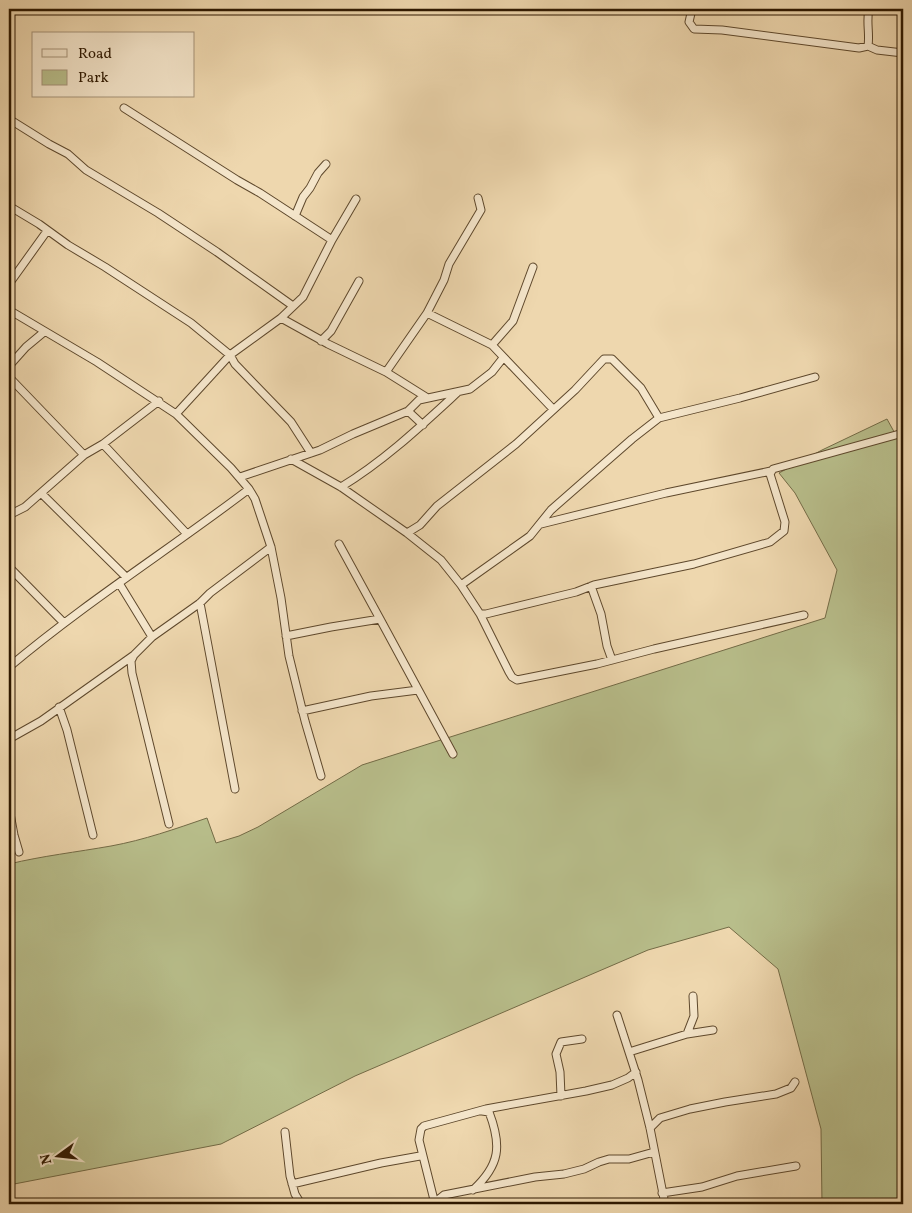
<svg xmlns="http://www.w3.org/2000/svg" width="912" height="1213" viewBox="0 0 912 1213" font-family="Vollkorn,serif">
  <rect width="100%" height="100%" fill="#eed7ae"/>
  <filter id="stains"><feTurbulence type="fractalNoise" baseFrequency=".004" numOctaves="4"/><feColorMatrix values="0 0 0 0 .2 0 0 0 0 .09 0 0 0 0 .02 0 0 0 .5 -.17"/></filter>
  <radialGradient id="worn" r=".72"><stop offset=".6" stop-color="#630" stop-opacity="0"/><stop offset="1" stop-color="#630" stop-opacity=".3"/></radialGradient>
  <path fill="#b8be8b" stroke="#736b46" d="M887 419 903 448V1204H822L821 1129 778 969 729 927 648 950 355 1076 221 1144 9 1185V864C42 856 77 852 111 846 144 840 175 829 207 818L216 843 239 836 258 827 362 765 825 618 837 570 795 493 779 473 822 450Z"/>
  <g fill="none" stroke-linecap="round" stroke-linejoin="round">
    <defs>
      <path id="minor" d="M692 9 689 22 694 29 722 30 859 48 868 46 877 50 903 53
        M868 46C870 33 866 22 869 9
        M124 108 237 180 260 193 332 240
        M9 119 49 144 68 154 86 170 158 213 217 252 293 306
        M9 206 39 224 68 245 105 267 191 323 230 355 235 364 291 422 311 453
        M295 216 303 197 310 188 318 173 326 164
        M9 284 47 231
        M9 310 97 362 176 414 231 468 249 489 255 499 271 547 281 598 289 656 305 721 321 776
        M427 313 444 280 449 264 481 210 478 198
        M281 318 328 344 386 372 427 313 492 345 553 409
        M321 341 331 331 359 281
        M492 345 513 321 533 267
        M9 366 26 347 44 332
        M386 372 426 397
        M9 377 84 455
        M408 411 423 425
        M176 414 230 355 281 318 303 297 332 240 356 199
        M103 444 187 534
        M291 459 341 487 407 533 441 560 461 585 530 536 551 510 632 439 659 418 740 398 815 377
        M240 477 320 450 353 434 408 411 419 400 470 389 492 372 503 358
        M341 487C384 461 421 426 458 392
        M42 494 126 577
        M9 515 25 507 84 455 103 444 159 401
        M541 524 666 493 771 471
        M407 533 420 525 437 506 516 444 575 390 604 359H612L641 388 659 418
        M9 567 64 623
        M119 583 152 637
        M461 585 480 614H486L576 592 594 585 694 564 770 542 784 531 785 522 770 474 773 469 903 433
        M591 586 601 614 607 646 612 660
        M200 603 235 789
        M480 614 509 672 512 677 517 680 597 664 654 649 804 615
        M380 619 453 754
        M286 636 331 627 380 619 339 544
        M134 655 131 661 132 673 169 824
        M9 667C85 603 170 549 249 489
        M59 707 67 730 93 835
        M302 711 371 696 418 690
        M9 739 41 721 134 655 152 637 200 603 210 593 271 547
        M9 808 14 835 19 852
        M617 1015 638 1080 650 1128 665 1204
        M687 1034 694 1016 693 996
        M629 1052 687 1034 713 1030
        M561 1096 560 1072 556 1054 561 1042 582 1039
        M650 1128 660 1118 690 1109 725 1102 776 1094 791 1088 795 1082
        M285 1132 290 1176 295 1194 301 1204
        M292 1184 381 1163 420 1156
        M473 1190C500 1165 502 1146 489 1112L482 1111
        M662 1193 702 1187 737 1176 796 1166
        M435 1204 419 1140 421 1129 424 1126 486 1109 586 1091 612 1085 628 1078 636 1072
        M435 1204 439 1199 444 1195 535 1177 564 1174 584 1169 599 1162 609 1159H629L654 1152"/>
    </defs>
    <use href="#minor" stroke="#5e482c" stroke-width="9"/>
    <use href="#minor" stroke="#f4e5ca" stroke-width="7"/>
  </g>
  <rect width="912" height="1213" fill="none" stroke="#eed7ae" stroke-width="30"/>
  <rect x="10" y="10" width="892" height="1193" fill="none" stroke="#2e1800" stroke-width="2.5"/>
  <rect x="15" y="15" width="882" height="1183" fill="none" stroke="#2e1800"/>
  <rect x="32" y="32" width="162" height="65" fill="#f4e5ca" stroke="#a59379"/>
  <rect x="42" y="49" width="25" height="8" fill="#f4e5ca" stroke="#a59379"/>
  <text x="78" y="58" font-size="15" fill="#2e1800">Road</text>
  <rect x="42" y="70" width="25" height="15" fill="#b8be8b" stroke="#a59379"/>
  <text x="78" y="82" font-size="15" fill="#2e1800">Park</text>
  <g transform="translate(58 1156) rotate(255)" stroke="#f4e5ca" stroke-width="4" paint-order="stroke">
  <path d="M0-4L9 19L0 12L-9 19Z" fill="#2e1800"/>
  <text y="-8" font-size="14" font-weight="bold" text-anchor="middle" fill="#2e1800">N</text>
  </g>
  <rect width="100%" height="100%" filter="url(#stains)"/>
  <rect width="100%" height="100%" fill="url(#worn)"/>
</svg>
